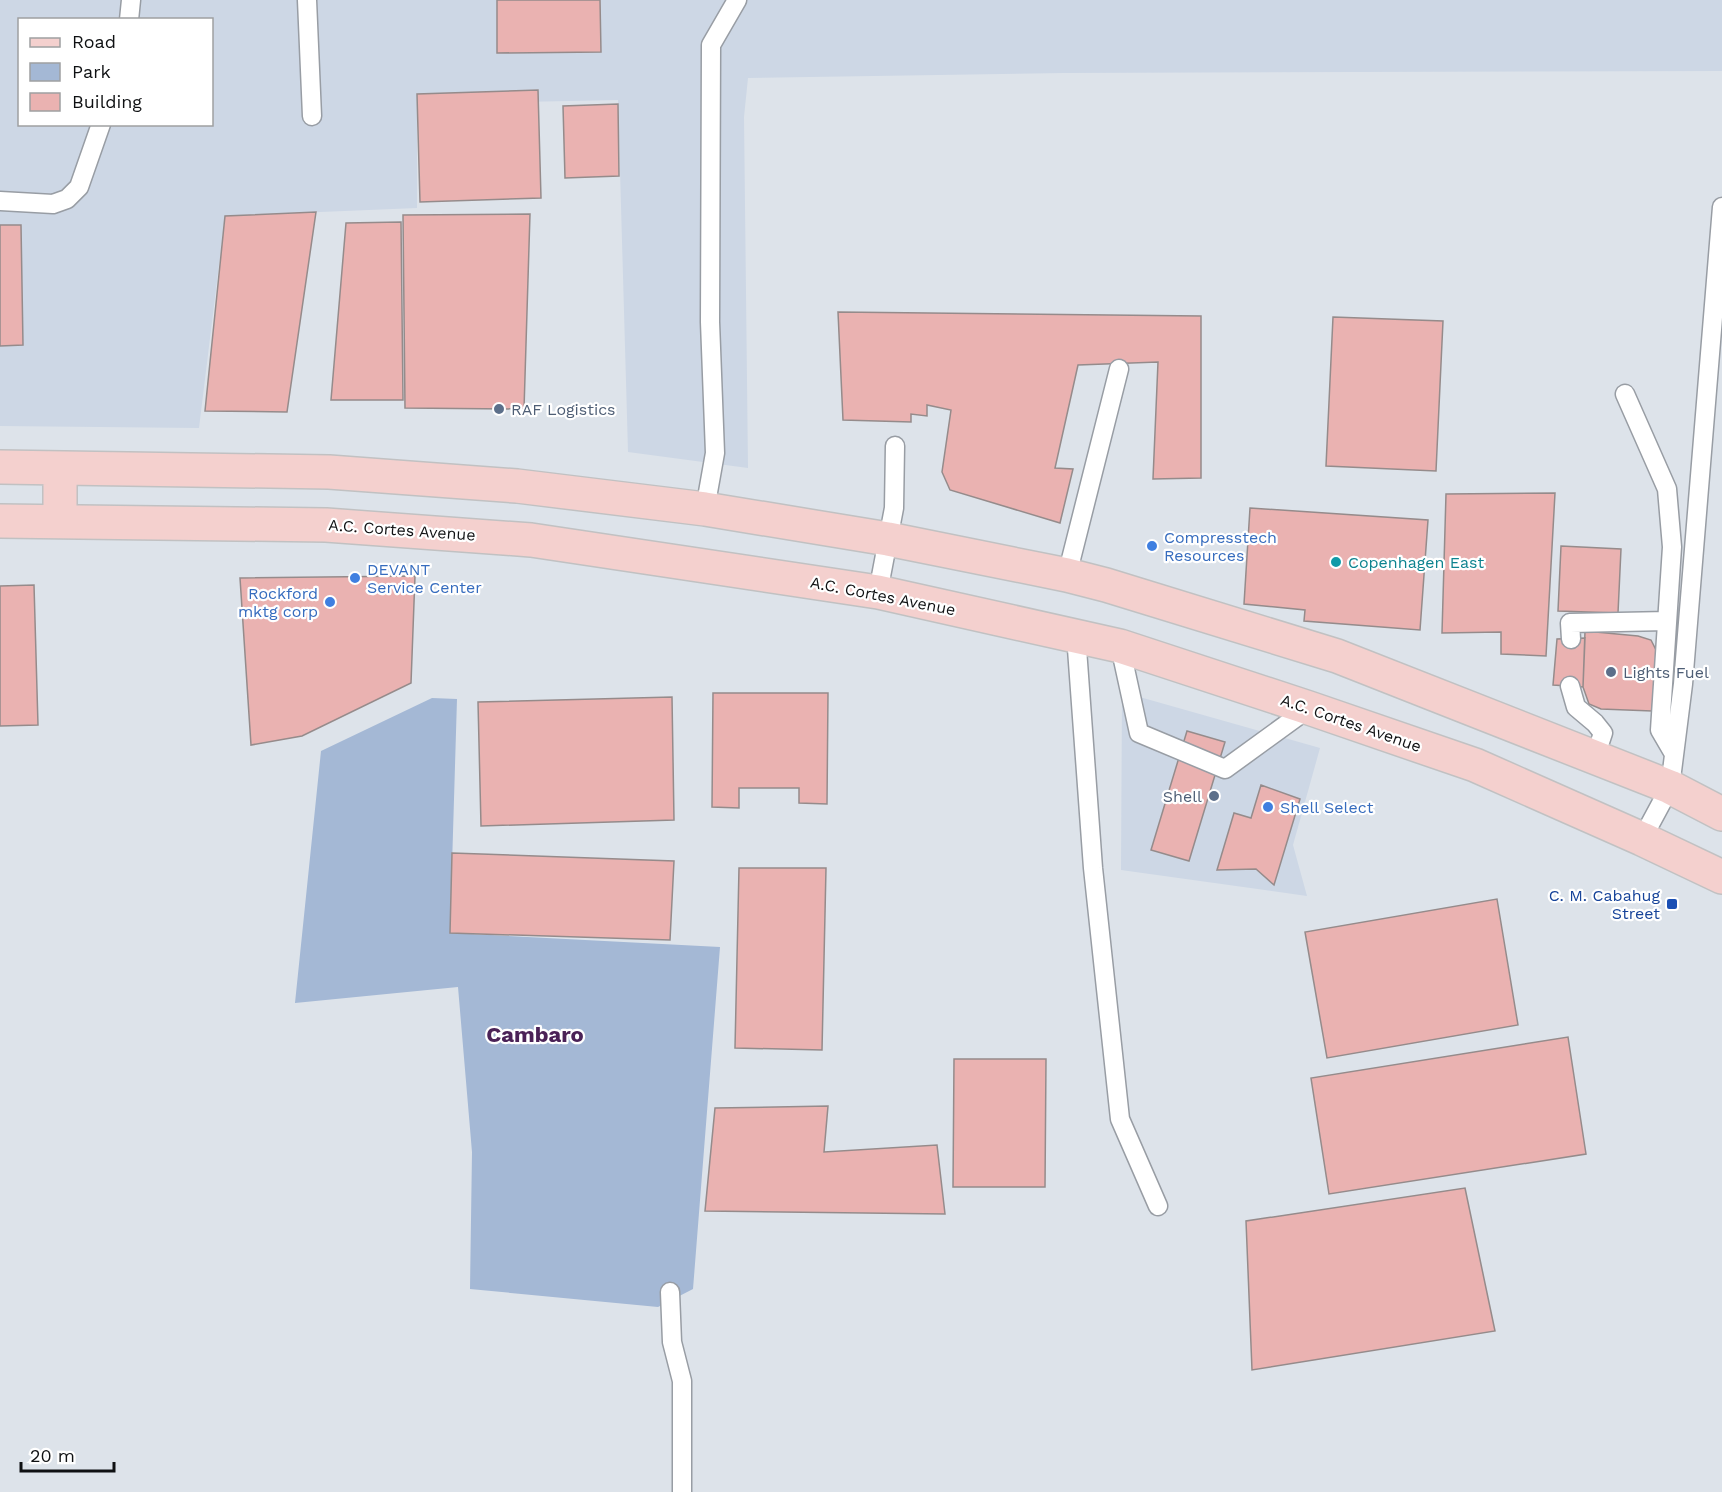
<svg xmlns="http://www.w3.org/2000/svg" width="1722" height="1492" viewBox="0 0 1722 1492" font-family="'Work Sans',sans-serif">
  <rect width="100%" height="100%" fill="#dde3ea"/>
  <path fill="#cdd7e5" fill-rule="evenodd" d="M0 0H1722V71L1064 73 748 78 744 117 748 468 628 452 618 100 417 104V208L225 216 199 428 0 426ZM20 20H212V124H20Z
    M1122 692 1320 748 1293 845 1307 896 1121 870Z"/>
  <path fill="#a4b8d5" d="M432 698 457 699 450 933 720 947 693 1289 658 1307 470 1289 472 1152 458 987 295 1003 321 751Z"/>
  <path fill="#eab2b1" stroke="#958b8b" stroke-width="1.5" d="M497 0H600L601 52 497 53Z
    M538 90 541 198 420 202 417 94Z
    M618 104 619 176 565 178 563 106Z
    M316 212 287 412 205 411 225 216Z
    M530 214 524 409 405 408 403 215Z
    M401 222 403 400H331L346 223Z
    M0 225H21L23 345 0 346Z
    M838 312 1201 316V478L1153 479 1158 362 1078 365 1055 468 1073 469 1060 523 950 490 942 472 951 410 927 405V416L911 414V422L843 420Z
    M1333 317 1443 321 1436 471 1326 466Z
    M1555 493 1546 656 1501 654V632L1442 633 1446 494Z
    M1250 508 1428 520 1420 630 1304 621 1305 610 1244 604Z
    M1561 546 1621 549 1618 613 1558 611Z
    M415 576 411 683 302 736 251 745 240 578Z
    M34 585 38 725 0 726V586Z
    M1585 631 1638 636 1651 640 1657 652 1652 711 1601 709 1589 704 1583 687Z
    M1585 638 1583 687 1553 685 1557 639Z
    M713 693H828L827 804 799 803V788H739V808L712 807Z
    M672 697 674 820 481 826 478 702Z
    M1187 731 1225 742 1189 861 1151 850Z
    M1261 785 1300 799 1274 885 1256 869 1217 870 1234 813 1251 818Z
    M452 853 674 861 670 940 450 933Z
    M739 868H826L822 1050 735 1048Z
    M1497 899 1518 1025 1327 1058 1305 932Z
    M1568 1037 1586 1154 1329 1194 1311 1078Z
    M954 1059H1046L1045 1187H953Z
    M828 1106 824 1152 937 1145 945 1214 705 1211 715 1108Z
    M1465 1188 1495 1331 1252 1370 1246 1221Z"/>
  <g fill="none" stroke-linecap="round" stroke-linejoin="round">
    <defs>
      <path id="lane" d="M307 0 312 116
        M129 20 131 0
        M0 201 53 204 67 199 79 187 101 124
        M1625 394 1667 489 1672 547 1660 730 1674 754
        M705 509 715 453 710 322 711 45 737 0
        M1067 575 1119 369
        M878 592 894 508 895 446
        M1076 635 1093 868 1120 1119 1158 1206
        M1571 639 1570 623 1667 621
        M1120 646 1139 733 1225 769 1309 708
        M1570 686 1576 707 1595 723 1603 733 1595 757
        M1642 839 1670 787 1683 684 1722 207
        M670 1292 672 1342 682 1381V1492"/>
      <path id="primary" d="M0 467 329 472 517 486 705 509 888 539 1067 575 1106 585 1337 656 1670 787 1722 814
        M0 521 326 525 531 540 878 592 1120 646 1309 708 1475 765 1642 839 1722 877
        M60 521V468"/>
    </defs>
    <use href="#lane" stroke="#989da4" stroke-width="21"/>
    <use href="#primary" stroke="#c1c1c2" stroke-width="36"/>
    <use href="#lane" stroke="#fff" stroke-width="18"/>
    <use href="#primary" stroke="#f4d0ce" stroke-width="33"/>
  </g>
  <g fill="#5c6f8a" stroke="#fff" stroke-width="2">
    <circle cx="499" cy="409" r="6"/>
    <circle cx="1611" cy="672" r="6"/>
    <circle cx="1214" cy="796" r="6"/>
  </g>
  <g fill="#3f7fe0" stroke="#fff" stroke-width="2">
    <circle cx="1152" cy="546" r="6"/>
    <circle cx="355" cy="578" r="6"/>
    <circle cx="330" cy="602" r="6"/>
    <circle cx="1268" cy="807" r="6"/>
  </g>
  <circle fill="#0f9aa8" stroke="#fff" stroke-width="2" cx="1336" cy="562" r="6"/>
  <rect fill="#1a4fb4" stroke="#fff" stroke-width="2" x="1666" y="898" width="12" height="12" rx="3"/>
  <g text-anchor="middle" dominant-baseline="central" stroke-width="4.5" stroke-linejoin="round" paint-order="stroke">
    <g font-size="16" fill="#4e5e75" stroke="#fff" text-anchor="start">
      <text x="511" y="409">RAF Logistics</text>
      <text x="1623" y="672">Lights Fuel</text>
      <text x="1202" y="796" text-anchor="end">Shell</text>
    </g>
    <g font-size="16" fill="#0f1113" stroke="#fff">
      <text transform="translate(402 530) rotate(4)">A.C. Cortes Avenue</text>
      <text transform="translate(883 596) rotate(11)">A.C. Cortes Avenue</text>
      <text transform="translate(1351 723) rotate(19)">A.C. Cortes Avenue</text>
    </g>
    <g font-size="16" fill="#366cbe" stroke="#fff" text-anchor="start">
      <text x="1164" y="537">Compresstech<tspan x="1164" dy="18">Resources</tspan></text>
      <text x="367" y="569">DEVANT<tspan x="367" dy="18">Service Center</tspan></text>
      <text x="318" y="593" text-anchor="end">Rockford<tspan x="318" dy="18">mktg corp</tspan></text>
      <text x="1280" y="807">Shell Select</text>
    </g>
    <g font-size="16" fill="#0d838f" stroke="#fff" text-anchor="start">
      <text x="1348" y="562">Copenhagen East</text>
    </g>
    <g font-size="16" fill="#164399" stroke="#fff" text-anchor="end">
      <text x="1660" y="895">C. M. Cabahug<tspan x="1660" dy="18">Street</tspan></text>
    </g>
    <g font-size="22" font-weight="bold" fill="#4b2257" stroke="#fff">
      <text x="535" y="1034">Cambaro</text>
    </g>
  </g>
  <rect x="18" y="18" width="195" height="108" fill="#ffffff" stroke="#9fa0a1" stroke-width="1.5"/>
  <rect x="30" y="38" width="30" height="9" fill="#f4d0ce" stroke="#9fa0a1" stroke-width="1.5"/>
  <text x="72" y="48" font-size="18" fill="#0f1113">Road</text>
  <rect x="30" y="63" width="30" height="18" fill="#a4b8d5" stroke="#9fa0a1" stroke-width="1.5"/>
  <text x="72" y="78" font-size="18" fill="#0f1113">Park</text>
  <rect x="30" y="93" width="30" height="18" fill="#eab2b1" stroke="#9fa0a1" stroke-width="1.5"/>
  <text x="72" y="108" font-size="18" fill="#0f1113">Building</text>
  <path d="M21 1462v9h93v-9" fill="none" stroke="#0f1113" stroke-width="3"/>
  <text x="30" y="1462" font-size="18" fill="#0f1113" stroke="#ffffff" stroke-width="4.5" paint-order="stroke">20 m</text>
</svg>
